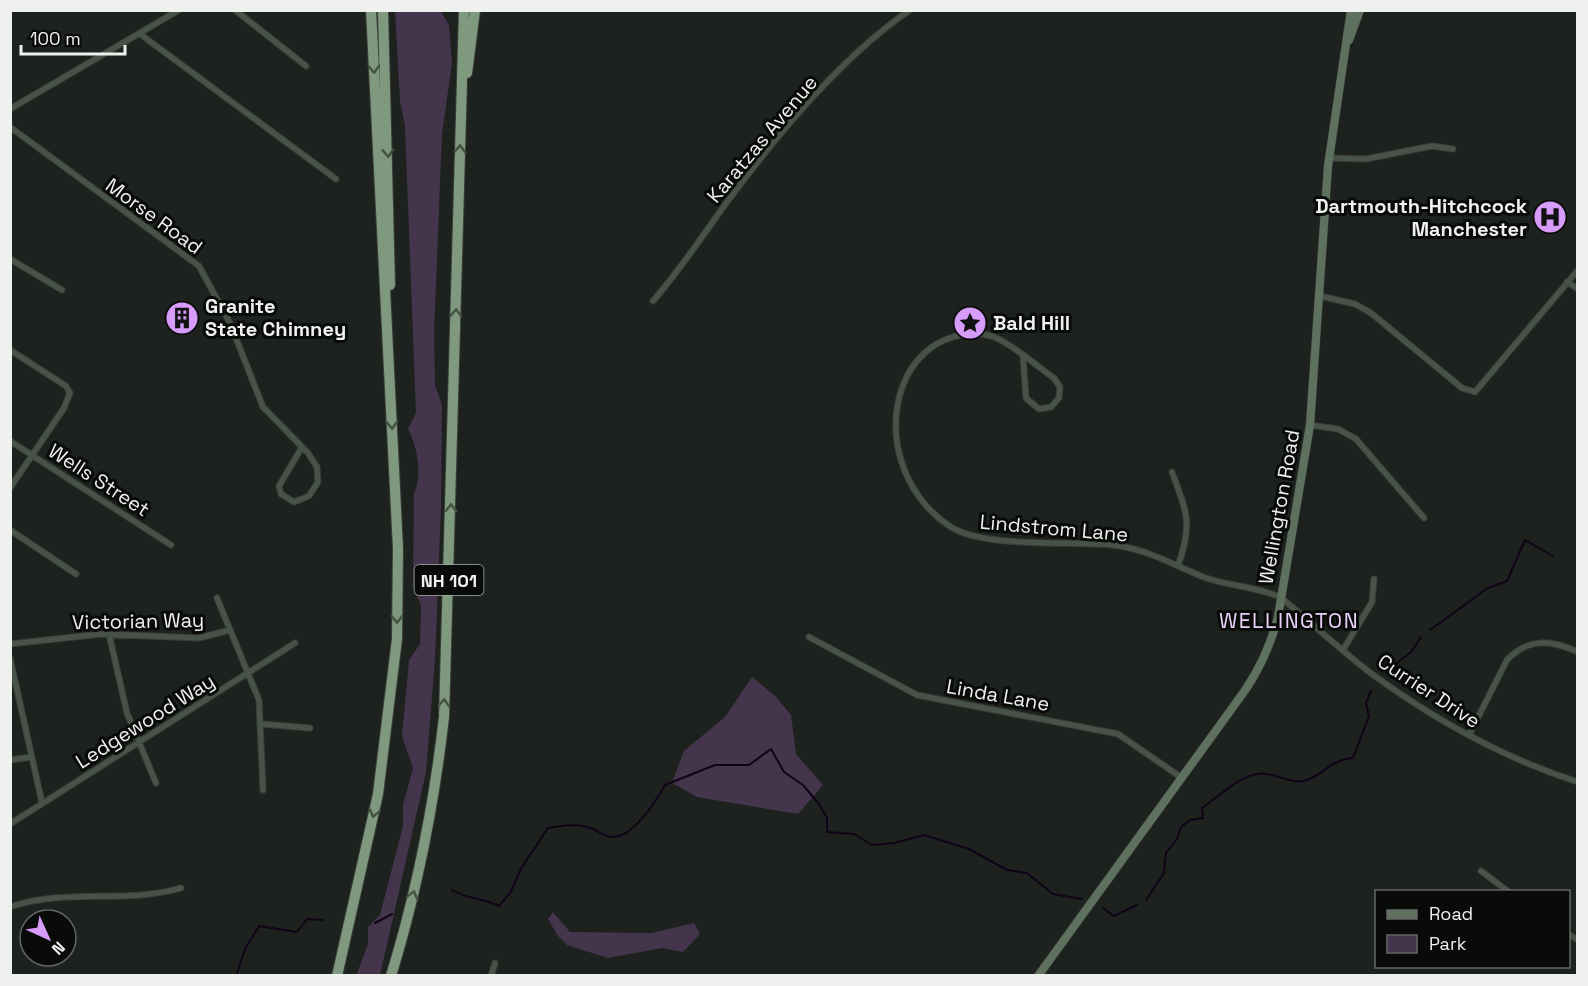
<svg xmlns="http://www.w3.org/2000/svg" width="1588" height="986" viewBox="0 0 1588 986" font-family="'Space Grotesk',sans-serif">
  <rect width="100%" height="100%" fill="#1e221e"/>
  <path fill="#44354d" d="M395 11H441L449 25 452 63 442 134 434 332 435 385 442 405 441 508 435 659 426 772 380 975 356 976 368 944V927L380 915 403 826V805L413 768 402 736 409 660 420 644 421 605 413 586 414 493C423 477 417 445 408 429L416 413 405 126 400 101Z
    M752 677 776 697 791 715 796 754 823 785 798 814 697 797 672 783 684 751 725 717Z
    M553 912 570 932 652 933 694 923 700 934 683 952 662 948 608 958 567 945 558 936 548 919Z"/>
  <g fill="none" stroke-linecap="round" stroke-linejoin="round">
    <path stroke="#100318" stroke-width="2" d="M1430 630 1488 588 1507 581 1525 540 1553 556
      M1392 667 1411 652 1421 637
      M452 890C467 899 483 898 499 906L510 893 522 867 548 828C561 826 577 823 590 828 597 830 605 837 612 837 633 838 656 801 665 785L715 765H749L771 749 784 772 803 785 819 804 827 818V832L854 834 872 845 894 843 924 835 969 849 1007 870 1027 873 1053 894 1082 899
      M1146 900 1164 873 1166 853 1177 839 1181 827 1190 820 1203 818 1202 808C1220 796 1244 770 1267 774 1278 775 1293 784 1303 781 1323 777 1328 760 1353 758L1369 716 1366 703 1371 691
      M1103 908 1114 916 1137 905
      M375 923 392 914
      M236 976 245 949 259 926 297 932 307 919 322 920"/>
    <defs>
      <path id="minor" d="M235 10 306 66
        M140 34 336 179
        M10 109 179 10
        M10 127 199 266 230 323 263 407 308 453 317 467 318 482 309 496 294 502 281 494 279 486 302 447
        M1329 158 1366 159 1432 146 1453 149
        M10 259 62 290
        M1567 282 1578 289
        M1320 296 1355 304 1371 313 1462 388 1475 392 1578 270
        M653 301C680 270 703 235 727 202 776 136 842 56 910 10
        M10 350 66 386 70 393 64 408 10 488
        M1023 357 1026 398 1039 409 1051 407 1059 398 1060 387 1054 378C1038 367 1011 343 994 337 980 332 964 333 950 338 931 344 916 359 907 376 881 429 902 496 951 527 983 548 1072 541 1112 545 1146 548 1175 566 1206 578 1230 586 1257 587 1280 597 1311 622 1340 650 1372 674 1435 720 1503 758 1578 782
        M1310 425 1338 429 1356 439 1424 518
        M10 441 171 545
        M1172 472C1187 513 1193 523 1178 566
        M10 530 76 574
        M217 598 259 700 263 790
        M109 634 127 713 156 783
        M809 637 917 695 1118 734 1182 778
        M10 644 101 634 199 638 230 630
        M1343 650 1372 602 1374 579
        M10 658 42 803
        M261 724 310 728
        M1469 735 1507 660C1529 637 1551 640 1578 652
        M10 760 32 757
        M10 824 295 643
        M1481 871 1509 892
        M10 907C65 888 126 904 181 888
        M1568 934 1578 940
        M491 976 495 963"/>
      <path id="secondary" d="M1349 40 1360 10
        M1038 976 1246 689C1261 666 1271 644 1278 617L1310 425 1328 166 1351 10"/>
      <path id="motorway" d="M383 10 390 285
        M467 73 475 10
        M337 976 378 794 397 639 398 549 371 10
        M391 976C417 891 434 805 444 717L464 10"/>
    </defs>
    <use href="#minor" stroke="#3b3f3b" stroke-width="7"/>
    <use href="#secondary" stroke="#3b3f3b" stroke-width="9"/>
    <use href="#motorway" stroke="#3b3f3b" stroke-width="12"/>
    <use href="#minor" stroke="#485348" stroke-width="5"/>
    <use href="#secondary" stroke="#5e705e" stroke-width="8"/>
    <use href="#motorway" stroke="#7e997e" stroke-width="10"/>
  </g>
  <defs><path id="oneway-chevron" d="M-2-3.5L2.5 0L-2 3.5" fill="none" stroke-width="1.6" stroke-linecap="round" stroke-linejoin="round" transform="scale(1.5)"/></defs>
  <g stroke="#445244">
    <use href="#oneway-chevron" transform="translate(374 69) rotate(87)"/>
    <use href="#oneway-chevron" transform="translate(460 149) rotate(-88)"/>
    <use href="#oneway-chevron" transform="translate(388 153) rotate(88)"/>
    <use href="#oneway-chevron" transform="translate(456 313) rotate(-88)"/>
    <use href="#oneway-chevron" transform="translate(392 425) rotate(88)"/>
    <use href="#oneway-chevron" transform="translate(451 508) rotate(-89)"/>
    <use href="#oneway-chevron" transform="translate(397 619) rotate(90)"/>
    <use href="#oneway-chevron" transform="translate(444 703) rotate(-86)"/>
    <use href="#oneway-chevron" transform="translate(374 813) rotate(102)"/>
    <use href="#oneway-chevron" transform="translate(413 895) rotate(-76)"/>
  </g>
  <defs>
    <symbol id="hospital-disc" viewBox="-11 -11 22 22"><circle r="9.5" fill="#d79bf9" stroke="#090b09"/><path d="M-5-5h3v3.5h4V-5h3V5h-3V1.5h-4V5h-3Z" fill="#111"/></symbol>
    <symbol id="building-disc" viewBox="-11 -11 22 22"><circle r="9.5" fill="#d79bf9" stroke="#090b09"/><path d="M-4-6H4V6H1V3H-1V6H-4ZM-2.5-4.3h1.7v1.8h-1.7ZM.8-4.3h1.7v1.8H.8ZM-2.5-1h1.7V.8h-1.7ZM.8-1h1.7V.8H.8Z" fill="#111"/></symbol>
    <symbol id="sight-disc" viewBox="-11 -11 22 22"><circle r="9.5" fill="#d79bf9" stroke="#090b09"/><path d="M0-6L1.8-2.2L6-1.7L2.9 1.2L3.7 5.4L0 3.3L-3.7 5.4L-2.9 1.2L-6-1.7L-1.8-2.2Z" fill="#111"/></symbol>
  </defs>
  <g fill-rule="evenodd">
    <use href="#hospital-disc" x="1531" y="198" width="38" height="38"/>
    <use href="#building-disc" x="163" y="299" width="38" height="38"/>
    <use href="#sight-disc" x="951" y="304" width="38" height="38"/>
  </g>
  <g text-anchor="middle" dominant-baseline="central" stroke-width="6" stroke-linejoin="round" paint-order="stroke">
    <rect fill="#090b09" stroke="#a9aca9" stroke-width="1.5" x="414.5" y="565" width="69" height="30" rx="4.5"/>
    <g font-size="18" font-weight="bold" fill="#eef1ee">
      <text x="449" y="580">NH 101</text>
    </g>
    <g font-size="20" fill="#eef1ee" stroke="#090b09">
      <text transform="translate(762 139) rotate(-50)">Karatzas Avenue</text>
      <text transform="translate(154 216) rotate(36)">Morse Road</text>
      <text transform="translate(99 480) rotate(33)">Wells Street</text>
      <text transform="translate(1279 507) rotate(-80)">Wellington Road</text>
      <text transform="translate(1054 528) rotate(5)">Lindstrom Lane</text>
      <text transform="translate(138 621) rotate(-1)">Victorian Way</text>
      <text transform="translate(1429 691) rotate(33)">Currier Drive</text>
      <text transform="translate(998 695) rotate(10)">Linda Lane</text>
      <text transform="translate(145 721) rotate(-32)">Ledgewood Way</text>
    </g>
    <g font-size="20" font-weight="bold" fill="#eef1ee" stroke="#090b09" text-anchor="start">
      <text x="1527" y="206" text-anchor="end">Dartmouth-Hitchcock<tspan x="1527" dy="23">Manchester</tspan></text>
      <text x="205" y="306">Granite<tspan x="205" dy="23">State Chimney</tspan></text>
      <text x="993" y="323">Bald Hill</text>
    </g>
    <g font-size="21" letter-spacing="1.5" fill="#e9d0f8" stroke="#090b09">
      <text x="1289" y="620">WELLINGTON</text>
    </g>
  </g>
  <rect width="1588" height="986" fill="none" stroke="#eef1ee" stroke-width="24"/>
  <rect x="1375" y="890" width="195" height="78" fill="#090b09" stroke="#656765" stroke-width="1.5"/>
  <rect x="1387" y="910" width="30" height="9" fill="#5e705e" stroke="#656765" stroke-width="1.5"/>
  <text x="1429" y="920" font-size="18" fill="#eef1ee">Road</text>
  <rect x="1387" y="935" width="30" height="18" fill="#44354d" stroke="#656765" stroke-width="1.5"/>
  <text x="1429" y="950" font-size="18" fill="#eef1ee">Park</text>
  <g transform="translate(48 938) rotate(135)"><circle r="28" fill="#090b09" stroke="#656765" stroke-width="1.5"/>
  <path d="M0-4.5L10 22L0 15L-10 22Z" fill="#d79bf9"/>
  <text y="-9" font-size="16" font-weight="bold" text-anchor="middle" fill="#eef1ee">N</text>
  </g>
  <path d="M21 45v9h104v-9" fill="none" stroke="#eef1ee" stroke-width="3"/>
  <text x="30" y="45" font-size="18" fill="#eef1ee" stroke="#090b09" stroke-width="4.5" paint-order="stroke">100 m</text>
</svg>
